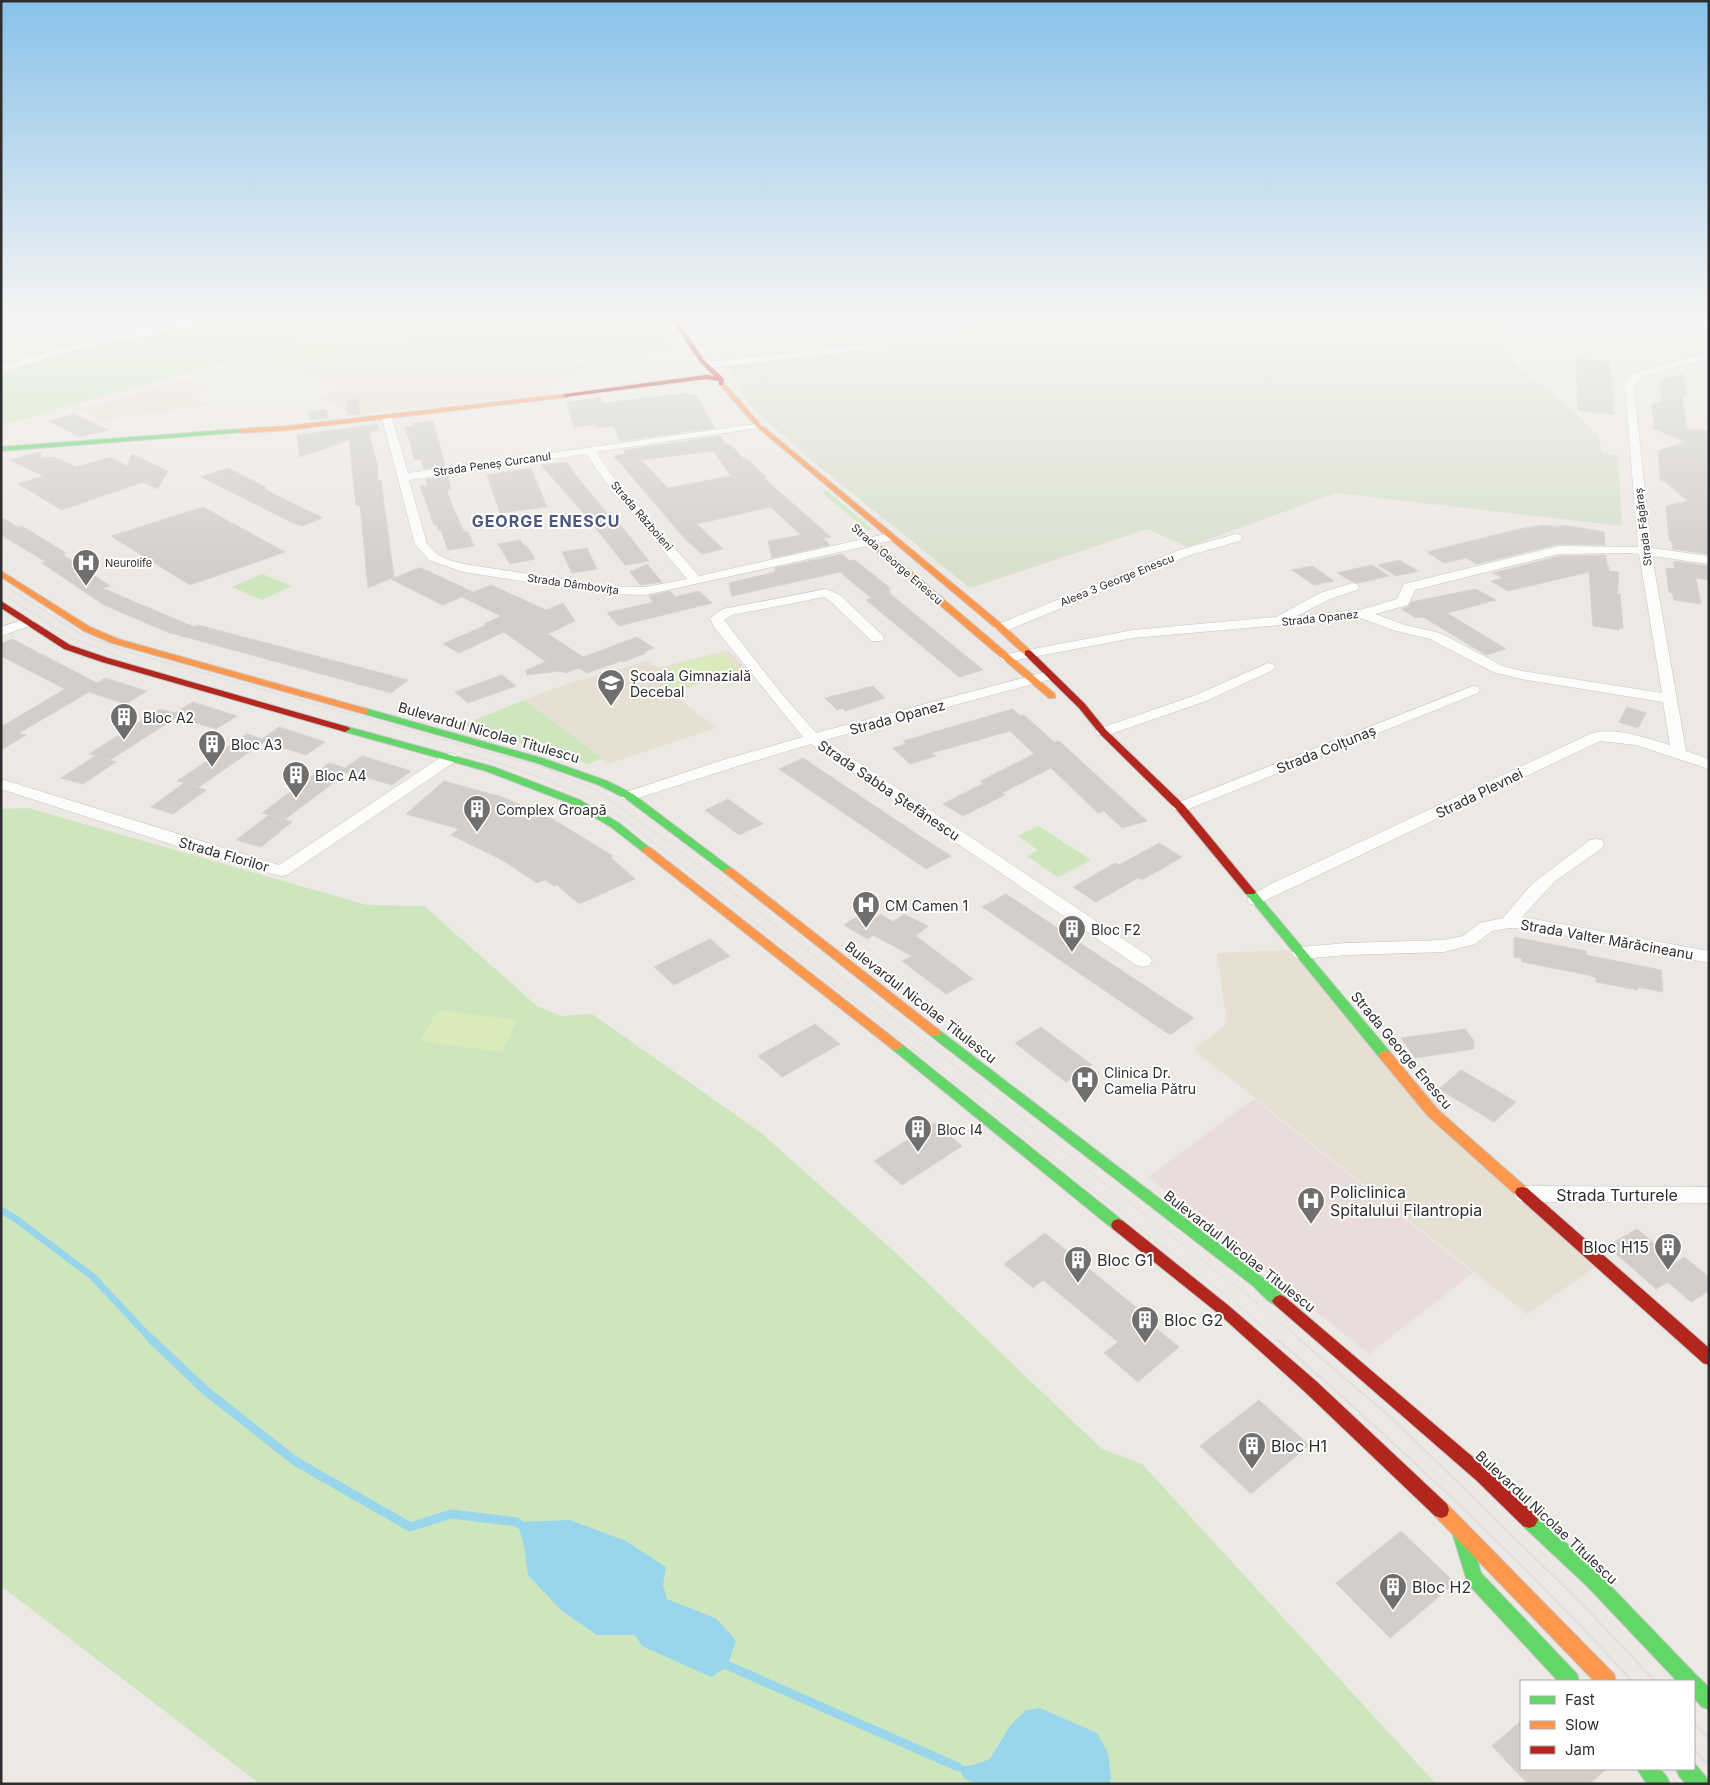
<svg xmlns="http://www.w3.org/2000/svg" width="1710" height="1785" viewBox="0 0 1710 1785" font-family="Inter,sans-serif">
  <rect width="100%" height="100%" fill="#ece8e4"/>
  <path fill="#e6e0d3" d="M332 332 474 352 564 359 589 368 541 386 552 393 357 415 318 398 341 389 257 353Z
    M180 381H187L208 389 191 395 211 405 103 420 79 410Z
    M728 650 747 670 676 691 675 696 716 728 608 764 524 700 569 683 648 661 658 668Z
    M1289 950 1594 1268 1527 1314 1194 1050 1227 1023 1217 953Z"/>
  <path fill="#e9dcdb" d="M1254 1099 1473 1273 1369 1354 1148 1177Z"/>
  <path fill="#cee6be" d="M225 321H587L592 325 640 321 642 325 659 323 676 350 564 359 474 352 332 332 5 424 1 428V373L50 356 47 355Z
    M825 491 829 492 871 528 870 530 866 529 823 494Z
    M262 574 292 586 262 600 232 587Z
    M524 700 602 758 588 764 462 725Z
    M28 808 367 905 424 906 537 1006 561 1016 592 1014 760 1132 896 1253 1102 1449 1142 1464 1436 1784H260L1 1586V809Z
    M1039 826 1091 860 1058 877 1027 856 1038 850 1018 836Z"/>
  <path fill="#d8e0cc" d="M1009 321H1500L1503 337 1515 363 1582 419 1598 436 1603 453 1618 456 1622 526 1336 493 1188 547 1147 529 970 588 810 459 749 405 726 365 933 344Z"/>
  <path fill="#d9eabb" d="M336 335 363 345 297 365 270 354Z
    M722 653 742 672 673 691 655 671Z
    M438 1010H439L517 1020 502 1052 420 1041Z"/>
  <path fill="#99d6ec" d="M570 1520 626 1541 666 1567 663 1585 667 1599 717 1619 736 1641 727 1667 711 1677 642 1646 635 1635H597L562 1611 528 1575 524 1545 517 1522Z
    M1040 1708 1097 1733 1108 1753 1111 1778 1109 1784H976L964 1778 958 1767 973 1765 990 1759 1010 1726 1026 1710Z"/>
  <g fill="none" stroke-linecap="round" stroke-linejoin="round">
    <path stroke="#99d6ec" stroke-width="7" d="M1 1210 16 1219 93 1277 152 1340"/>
    <path stroke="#99d6ec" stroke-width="9" d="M151 1339 206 1391 295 1461 410 1527 451 1514 517 1522 521 1525
      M722 1663 958 1767"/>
  </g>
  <path fill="#d1cecb" stroke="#d7d4d0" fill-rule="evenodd" d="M1576 358 1610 362 1614 415 1578 410Z
    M1683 374 1687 395 1682 396 1687 429 1709 431V554L1673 549 1672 542 1669 540 1666 506 1688 501 1664 481 1660 480 1658 451 1685 442 1652 428 1653 425H1655L1651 404 1663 401 1659 380Z
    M688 393 691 396 696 395 715 428 620 441 614 426 596 428 595 424 574 428 567 402 600 398 604 403Z
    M358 399 360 414 347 415V400Z
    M326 409 328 418 310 420 308 412Z
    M74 414 108 430 80 437 49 421Z
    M433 421 445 466 424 469 421 459 414 460 411 444 404 427 414 426 413 423Z
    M377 424 379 430 369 433 377 464 378 481 381 480 394 577 368 588 360 505 356 506 349 440 300 457 297 435Z
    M720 436 726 445 730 444 743 458H746L767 477 764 478 831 537 823 538 830 545 772 558 768 541 801 535 771 507 697 524 723 549 702 554 686 540 614 456 626 454 624 450ZM713 451 731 476 668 488 641 460Z
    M40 452 41 458 54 457 76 467 110 457 127 466 132 454 168 471 158 489 143 482 62 510 18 484 43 476 10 460Z
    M567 462 574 473 608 514 611 513 649 561 625 565 586 516 541 465Z
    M228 468 266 487 264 488 270 492 323 518 302 526 293 523 201 477Z
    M531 468 547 507 500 513 487 475Z
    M448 476 451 490H447L454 510 462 528 465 532H468L474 546 448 550 441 530 439 531 437 525H434L420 486H427L426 479Z
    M203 507 285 552 190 585 111 536Z
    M1 517 18 527 22 526 66 553 62 554 110 586 102 588 194 627 198 625 408 680 391 693 167 632 104 605 42 563 46 562 1 535Z
    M1543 525 1561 527 1560 525 1570 526 1604 532 1605 545 1559 544 1477 564 1466 558 1444 563 1427 552 1519 529Z
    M520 540 523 545H526L535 559 510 564 498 544Z
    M587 548 597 569 572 573 562 552Z
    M842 554 850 561 855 560 891 589 888 590 891 593H889L983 670 959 677 866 600 871 598 840 572 732 596 729 583 775 572V568Z
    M1606 555 1607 566 1609 567V571L1619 572 1617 594H1620L1623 628H1619V630L1593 626 1589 572 1508 591 1491 581 1503 578 1493 573 1559 556Z
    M1399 560 1418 571 1396 576 1378 565Z
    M1674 561 1709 566V580L1696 578 1701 604 1674 600 1672 593 1669 592 1666 568 1674 569Z
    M647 564 662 582 640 585 630 572Z
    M1372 565 1389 576 1359 583 1351 581 1337 573Z
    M1312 566 1334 581 1314 585 1292 570Z
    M419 568H421L473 592 443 605 391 579Z
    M491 585 546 610 563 603 575 621 548 634 583 657 637 637 654 648 644 652 646 653 623 662 621 661 587 673 579 668 566 673 560 671 527 675 526 670 546 662 504 632 459 653 443 644 486 625 484 624 501 616 462 597Z
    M1476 589 1496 600 1447 613 1506 649 1486 655 1423 617 1416 618 1401 609 1408 607 1411 602Z
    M670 591 675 597 699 591 712 603 619 626 607 613 653 602 649 596Z
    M12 639 97 683 105 678 147 691 126 704 89 692 19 733 26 735 1 750V727L65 689 1 656V644Z
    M502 675 516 686 468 703 455 692Z
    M873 686 885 698 845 711 843 708 837 710 825 698Z
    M193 702 237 716 216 729 177 717 110 760 89 754 160 709 175 713Z
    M1627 707 1646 713 1638 728 1619 722Z
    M1013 709 1020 716 1024 715 1054 742 1059 741 1147 821 1122 828 1104 811 1098 813 1051 768 1002 793 1005 795 963 816 943 804 984 783 980 781 1034 754 1010 731 932 753 936 756 910 764 893 748 906 744 903 741Z
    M279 727 325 742 306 755 264 742 199 787 177 781 247 734 262 739Z
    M95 756 116 762 83 784 61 778Z
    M362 756 411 771 392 785 348 772 284 820 262 813 329 763 345 768Z
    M803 758 926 840 951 856 926 869 779 769Z
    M444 781 502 797 554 820 613 856 611 858 635 879 579 904 557 885 554 886 545 880 537 883 502 860 451 835 459 829 406 814Z
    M184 783 206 790 173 814 151 807Z
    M728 799 763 824 739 835 705 810Z
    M269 815 292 822 261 847 236 840Z
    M1159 843 1182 857 1142 880 1138 878 1096 902 1073 887 1115 863 1119 865Z
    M1006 894 1168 1001 1194 1018 1170 1035 982 907Z
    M866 911 876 918 881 914 893 922 904 914 928 926 916 936 973 979 946 994 902 961 912 956 873 935 867 939 844 925Z
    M1514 937 1586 951V955L1661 970 1663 992 1638 987V990L1596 982V978L1588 975 1522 962V958L1514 957Z
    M710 939 730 956 674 985 654 967Z
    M815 1024 840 1044 782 1077 758 1056Z
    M1041 1027 1092 1065 1066 1082 1015 1043Z
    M1465 1029 1474 1041V1049L1415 1058 1401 1038Z
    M1461 1070 1516 1102 1494 1122 1439 1089Z
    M934 1123 962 1146 902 1185 874 1161Z
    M1637 1229 1677 1262 1684 1257 1709 1277V1291L1691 1302 1668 1282 1656 1289 1607 1246Z
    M1045 1233 1136 1307 1133 1309 1179 1347 1138 1382 1104 1353 1118 1342 1043 1280 1033 1288 1004 1264Z
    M1259 1400 1309 1445 1251 1494 1200 1446Z
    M1401 1531 1455 1583 1390 1638 1336 1583Z
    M1521 1721V1769H1606L1590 1784H1528L1492 1746Z"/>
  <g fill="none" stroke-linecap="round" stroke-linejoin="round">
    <defs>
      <path id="street" d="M190 321H212L208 324 79 349 1 372V366C63 345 126 332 190 321Z
        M860 345 865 348 863 350 707 368 702 365 707 362Z
        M1709 352V358L1642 377 1635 385 1634 389 1651 548 1709 556V564L1652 556 1686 751 1709 759V769L1636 745 1600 741 1256 905 1250 904 1247 900 1250 896 1269 885 1592 733C1616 727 1646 738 1670 745L1663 702 1521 679 1493 672 1430 639 1396 631 1360 618 1133 638 1007 662 1002 661 1000 658 1002 655 1007 654 1133 630 1276 617 1320 593 1352 583 1357 584 1359 587 1357 590 1330 599 1297 616 1360 610 1397 599 1404 584 1559 546 1638 547 1625 384 1634 373ZM1629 553 1639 554 1662 693 1522 671 1503 666 1440 633 1405 625 1375 614 1408 605 1415 590 1559 554Z
        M387 415 392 418 408 473 762 423 763 425 762 427 758 428 596 452 613 477 699 576 890 533 896 537 890 541 645 595 606 594 463 572 429 560 415 544 382 418ZM586 454 605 481 687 579 645 587 606 586 464 564 449 560 438 555 427 544 409 480Z
        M1236 534 1240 535 1242 538 1240 541 1190 555 1006 631 1001 632 994 628 996 625 1182 549Z
        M826 589 840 595 882 635 884 638 882 641H872L830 601 824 597 732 615 724 620 780 692 816 733 1041 673H1051L1053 676 1051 679 825 740 1150 957 1152 961 1150 965 1143 967 1136 965 811 744 738 766 635 799H623L621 796 623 793 726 759 803 737 714 627 710 618 723 609Z
        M28 618 35 622 33 625 1 636V627Z
        M1268 663 1273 664 1275 667 1273 670 1206 701 1108 735H1098L1095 732 1098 729 1196 695Z
        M1473 686 1478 687 1480 690 1478 693 1186 810H1174L1172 807 1174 804Z
        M450 753 456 755 458 758 456 761 287 875 281 876 177 846 1 789V779L279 865 444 755Z
        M1596 839 1602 840 1604 844 1602 848 1554 882 1522 917 1709 951V963L1531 929 1509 928 1492 931 1475 944 1444 952 1347 955 1301 959 1295 957 1292 953 1295 949 1301 947 1347 943 1444 940 1463 936 1480 923 1503 918 1532 884 1590 840Z
        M1525 1186 1709 1187V1203L1525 1202 1517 1200 1514 1194 1517 1188Z"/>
      <path id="fast" d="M241 429 244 431 243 432 1 451V447Z
        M364 708 545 759 607 781 633 794 735 871 733 873H725L625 798 599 785 537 763 361 713V709Z
        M345 726 494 767 580 800 619 823 652 850 651 852H643L611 827 572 804 486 771 342 731 340 729Z
        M1250 889 1254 890 1390 1052 1391 1055 1390 1058H1380L1246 894 1244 892 1246 890Z
        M935 1029 939 1030 1262 1277 1285 1297 1288 1301 1285 1305C1273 1310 1261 1293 1252 1285L931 1036 929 1033 931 1030Z
        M896 1042 900 1043 1123 1221 1125 1225 1123 1229 1118 1231 1113 1229 892 1049 890 1046 892 1043Z
        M1529 1512 1535 1514 1599 1574 1698 1677 1709 1687V1709L1702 1707 1694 1698V1681H1677L1587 1586 1523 1526 1520 1520 1523 1514Z
        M1460 1521 1466 1523 1469 1529 1481 1573 1577 1674 1579 1681H1558L1468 1584 1451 1529 1454 1523Z
        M1694 1763 1706 1777 1709 1784H1686L1679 1776 1676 1769H1694Z
        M1637 1769H1660L1667 1777 1670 1784H1647Z"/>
      <path id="slow" d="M720 383H724L760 424 1004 626 1031 651V655H1025L998 630 756 426 720 385Z
        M566 394 569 396 568 397 288 430 241 433 238 431 241 429 288 426Z
        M875 546H881L1055 694V698H1049L875 550Z
        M1 571 90 627 118 639 367 709 369 711 367 713H361L112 643 84 631 1 577Z
        M647 847 651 848 900 1043 902 1046 900 1049H892L643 852 642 850 643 848Z
        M729 868 733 869 939 1030 941 1033 939 1036H931L725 873 723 871Z
        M1385 1051 1390 1052 1438 1110 1527 1188 1529 1192 1527 1196 1522 1197 1517 1196 1428 1116 1380 1058 1379 1055 1380 1052Z
        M1441 1502 1447 1504 1614 1674 1616 1681H1594L1435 1516 1433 1510 1435 1504Z"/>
      <path id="jam" d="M672 321H678L704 360 724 379 723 385H719V381L706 379 564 397 563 396 566 394 706 375 714 376 700 362Z
        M1 601 70 645 108 658 348 727 350 729 345 732 342 731 102 662 64 649 1 608Z
        M1028 650 1031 651 1085 704 1106 730 1184 805 1254 890 1256 892 1254 894H1246L1176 809 1100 734 1079 708 1025 655V651Z
        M1522 1187 1527 1188 1709 1348V1365L1703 1363 1517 1196 1515 1192 1517 1188Z
        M1118 1219 1123 1221 1229 1306 1316 1381 1447 1504 1449 1510 1447 1516 1441 1518 1435 1516 1304 1391 1219 1314 1113 1229 1111 1225 1113 1221Z
        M1280 1295 1285 1297 1488 1470 1535 1514 1538 1520 1535 1526 1529 1528 1523 1526 1476 1480 1275 1305 1272 1301 1275 1297Z"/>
    </defs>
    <use href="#street" stroke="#c5c4c5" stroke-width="1"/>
    <use href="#fast" stroke="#c5c4c5" stroke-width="2"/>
    <use href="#slow" stroke="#c5c4c5" stroke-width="2"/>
    <use href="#jam" stroke="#c5c4c5" stroke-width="2"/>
    <use href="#street" fill="#fcfcfb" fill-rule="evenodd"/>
    <use href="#fast" fill="#63d668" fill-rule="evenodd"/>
    <use href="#slow" fill="#ff974d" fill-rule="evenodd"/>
    <use href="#jam" fill="#b3261e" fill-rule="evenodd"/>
    <path stroke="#dfdfe1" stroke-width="1" d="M1 584 81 634 122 650 545 768 594 789 669 842 1260 1305 1301 1340
      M1 593 72 638 127 659
      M464 753C521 769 575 788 625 820L1246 1312 1278 1340"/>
    <path stroke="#dfdfe1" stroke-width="2" d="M1277 1339C1400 1447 1521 1559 1632 1681
      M1299 1339 1396 1422 1582 1604 1655 1681
      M1694 1723 1709 1739
      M1694 1749 1709 1766"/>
  </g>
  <linearGradient id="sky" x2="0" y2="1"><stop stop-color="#88c2ea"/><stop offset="0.56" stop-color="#f6f5f3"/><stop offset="1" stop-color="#f6f5f3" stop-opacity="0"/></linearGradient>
  <rect width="1710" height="571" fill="url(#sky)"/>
  <defs>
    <symbol id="hospital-pin" viewBox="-11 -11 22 30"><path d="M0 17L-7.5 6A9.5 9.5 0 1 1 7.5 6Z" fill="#706f6e" stroke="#fff"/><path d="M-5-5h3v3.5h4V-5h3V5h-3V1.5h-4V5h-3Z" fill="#fff"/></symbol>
    <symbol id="school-pin" viewBox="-11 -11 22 30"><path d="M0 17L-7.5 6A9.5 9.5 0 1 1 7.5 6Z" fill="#706f6e" stroke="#fff"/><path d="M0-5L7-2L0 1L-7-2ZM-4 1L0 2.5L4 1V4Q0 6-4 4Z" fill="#fff"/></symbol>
    <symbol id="building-pin" viewBox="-11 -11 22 30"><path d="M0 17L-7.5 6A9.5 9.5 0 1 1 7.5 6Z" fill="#706f6e" stroke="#fff"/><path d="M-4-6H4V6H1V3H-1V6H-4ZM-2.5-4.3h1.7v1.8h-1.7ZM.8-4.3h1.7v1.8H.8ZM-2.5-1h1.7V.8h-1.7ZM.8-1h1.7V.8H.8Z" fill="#fff"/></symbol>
  </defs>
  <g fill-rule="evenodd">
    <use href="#hospital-pin" x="70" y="547" width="32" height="43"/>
    <use href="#school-pin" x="595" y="667" width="32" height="43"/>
    <use href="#building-pin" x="108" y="701" width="32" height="43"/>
    <use href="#building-pin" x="196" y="728" width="32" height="43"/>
    <use href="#building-pin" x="280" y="759" width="32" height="43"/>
    <use href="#building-pin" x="461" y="793" width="32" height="43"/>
    <use href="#hospital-pin" x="850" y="889" width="32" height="43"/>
    <use href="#building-pin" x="1056" y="913" width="32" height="43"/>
    <use href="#hospital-pin" x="1069" y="1064" width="32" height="43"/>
    <use href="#building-pin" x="902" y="1113" width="32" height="43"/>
    <use href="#hospital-pin" x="1295" y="1185" width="32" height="43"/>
    <use href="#building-pin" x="1652" y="1231" width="32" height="43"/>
    <use href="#building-pin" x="1062" y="1244" width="32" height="43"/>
    <use href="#building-pin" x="1129" y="1304" width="32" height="43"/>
    <use href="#building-pin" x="1236" y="1430" width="32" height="43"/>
    <use href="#building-pin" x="1377" y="1571" width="32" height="43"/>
  </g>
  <g text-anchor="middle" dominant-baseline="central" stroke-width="4" stroke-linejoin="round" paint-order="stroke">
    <g font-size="11" fill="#2e2e2e" stroke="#fff">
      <text transform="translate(492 464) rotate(-8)">Strada Peneș Curcanul</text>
      <text transform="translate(642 516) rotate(49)">Strada Războieni</text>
      <text transform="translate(1643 527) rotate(-97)">Strada Făgăraș</text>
      <text transform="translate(897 564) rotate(41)">Strada George Enescu</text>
      <text transform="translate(1117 580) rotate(-22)">Aleea 3 George Enescu</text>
      <text transform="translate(573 584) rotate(8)">Strada Dâmbovița</text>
      <text transform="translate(1320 618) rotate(-6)">Strada Opanez</text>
    </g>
    <g font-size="11" fill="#2e2e2e" stroke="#fff" text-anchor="start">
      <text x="105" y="563">Neurolife</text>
    </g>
    <g font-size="14" fill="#2e2e2e" stroke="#fff" text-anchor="start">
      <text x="630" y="675">Școala Gimnazială<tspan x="630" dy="16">Decebal</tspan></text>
      <text x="143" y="717">Bloc A2</text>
      <text x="231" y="744">Bloc A3</text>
      <text x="315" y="775">Bloc A4</text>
      <text x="496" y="809">Complex Groapă</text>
      <text x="885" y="905">CM Camen 1</text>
      <text x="1091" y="929">Bloc F2</text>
      <text x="1104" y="1072">Clinica Dr.<tspan x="1104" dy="16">Camelia Pătru</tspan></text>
      <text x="937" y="1129">Bloc I4</text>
    </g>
    <g font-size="14" fill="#2e2e2e" stroke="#fff">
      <text transform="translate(897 717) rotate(-15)">Strada Opanez</text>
      <text transform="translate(489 732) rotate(16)">Bulevardul Nicolae Titulescu</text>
      <text transform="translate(1326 749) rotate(-22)">Strada Colțunaș</text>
      <text transform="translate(889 790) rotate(34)">Strada Sabba Ștefănescu</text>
      <text transform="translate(1479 793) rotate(-26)">Strada Plevnei</text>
      <text transform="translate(224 854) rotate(16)">Strada Florilor</text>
      <text transform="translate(1607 939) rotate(10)">Strada Valter Mărăcineanu</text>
      <text transform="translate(921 1002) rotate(38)">Bulevardul Nicolae Titulescu</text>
      <text transform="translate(1402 1050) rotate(50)">Strada George Enescu</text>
      <text transform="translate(1240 1251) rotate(38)">Bulevardul Nicolae Titulescu</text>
      <text transform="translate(1547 1517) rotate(43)">Bulevardul Nicolae Titulescu</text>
    </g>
    <g font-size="16" font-weight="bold" letter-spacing="1" fill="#4d5680" stroke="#fff">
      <text x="546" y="521">GEORGE ENESCU</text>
    </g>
    <g font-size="16" fill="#2e2e2e" stroke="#fff" text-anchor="start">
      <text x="1330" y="1192">Policlinica<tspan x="1330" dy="18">Spitalului Filantropia</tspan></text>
      <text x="1649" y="1247" text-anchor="end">Bloc H15</text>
      <text x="1097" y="1260">Bloc G1</text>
      <text x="1164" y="1320">Bloc G2</text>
      <text x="1271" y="1446">Bloc H1</text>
      <text x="1412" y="1587">Bloc H2</text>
    </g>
    <g font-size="16" fill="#2e2e2e" stroke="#fff">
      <text x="1617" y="1195">Strada Turturele</text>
    </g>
  </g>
  <rect width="1710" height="1785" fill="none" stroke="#2e2e2e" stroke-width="5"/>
  <rect x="1520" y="1680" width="175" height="90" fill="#ffffff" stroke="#ababab"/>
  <rect x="1530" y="1696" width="25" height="8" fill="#63d668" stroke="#ababab"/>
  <text x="1565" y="1705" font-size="15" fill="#2e2e2e">Fast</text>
  <rect x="1530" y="1721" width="25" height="8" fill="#ff974d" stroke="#ababab"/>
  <text x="1565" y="1730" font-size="15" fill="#2e2e2e">Slow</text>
  <rect x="1530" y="1746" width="25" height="8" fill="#b3261e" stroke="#ababab"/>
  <text x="1565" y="1755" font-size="15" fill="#2e2e2e">Jam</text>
</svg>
